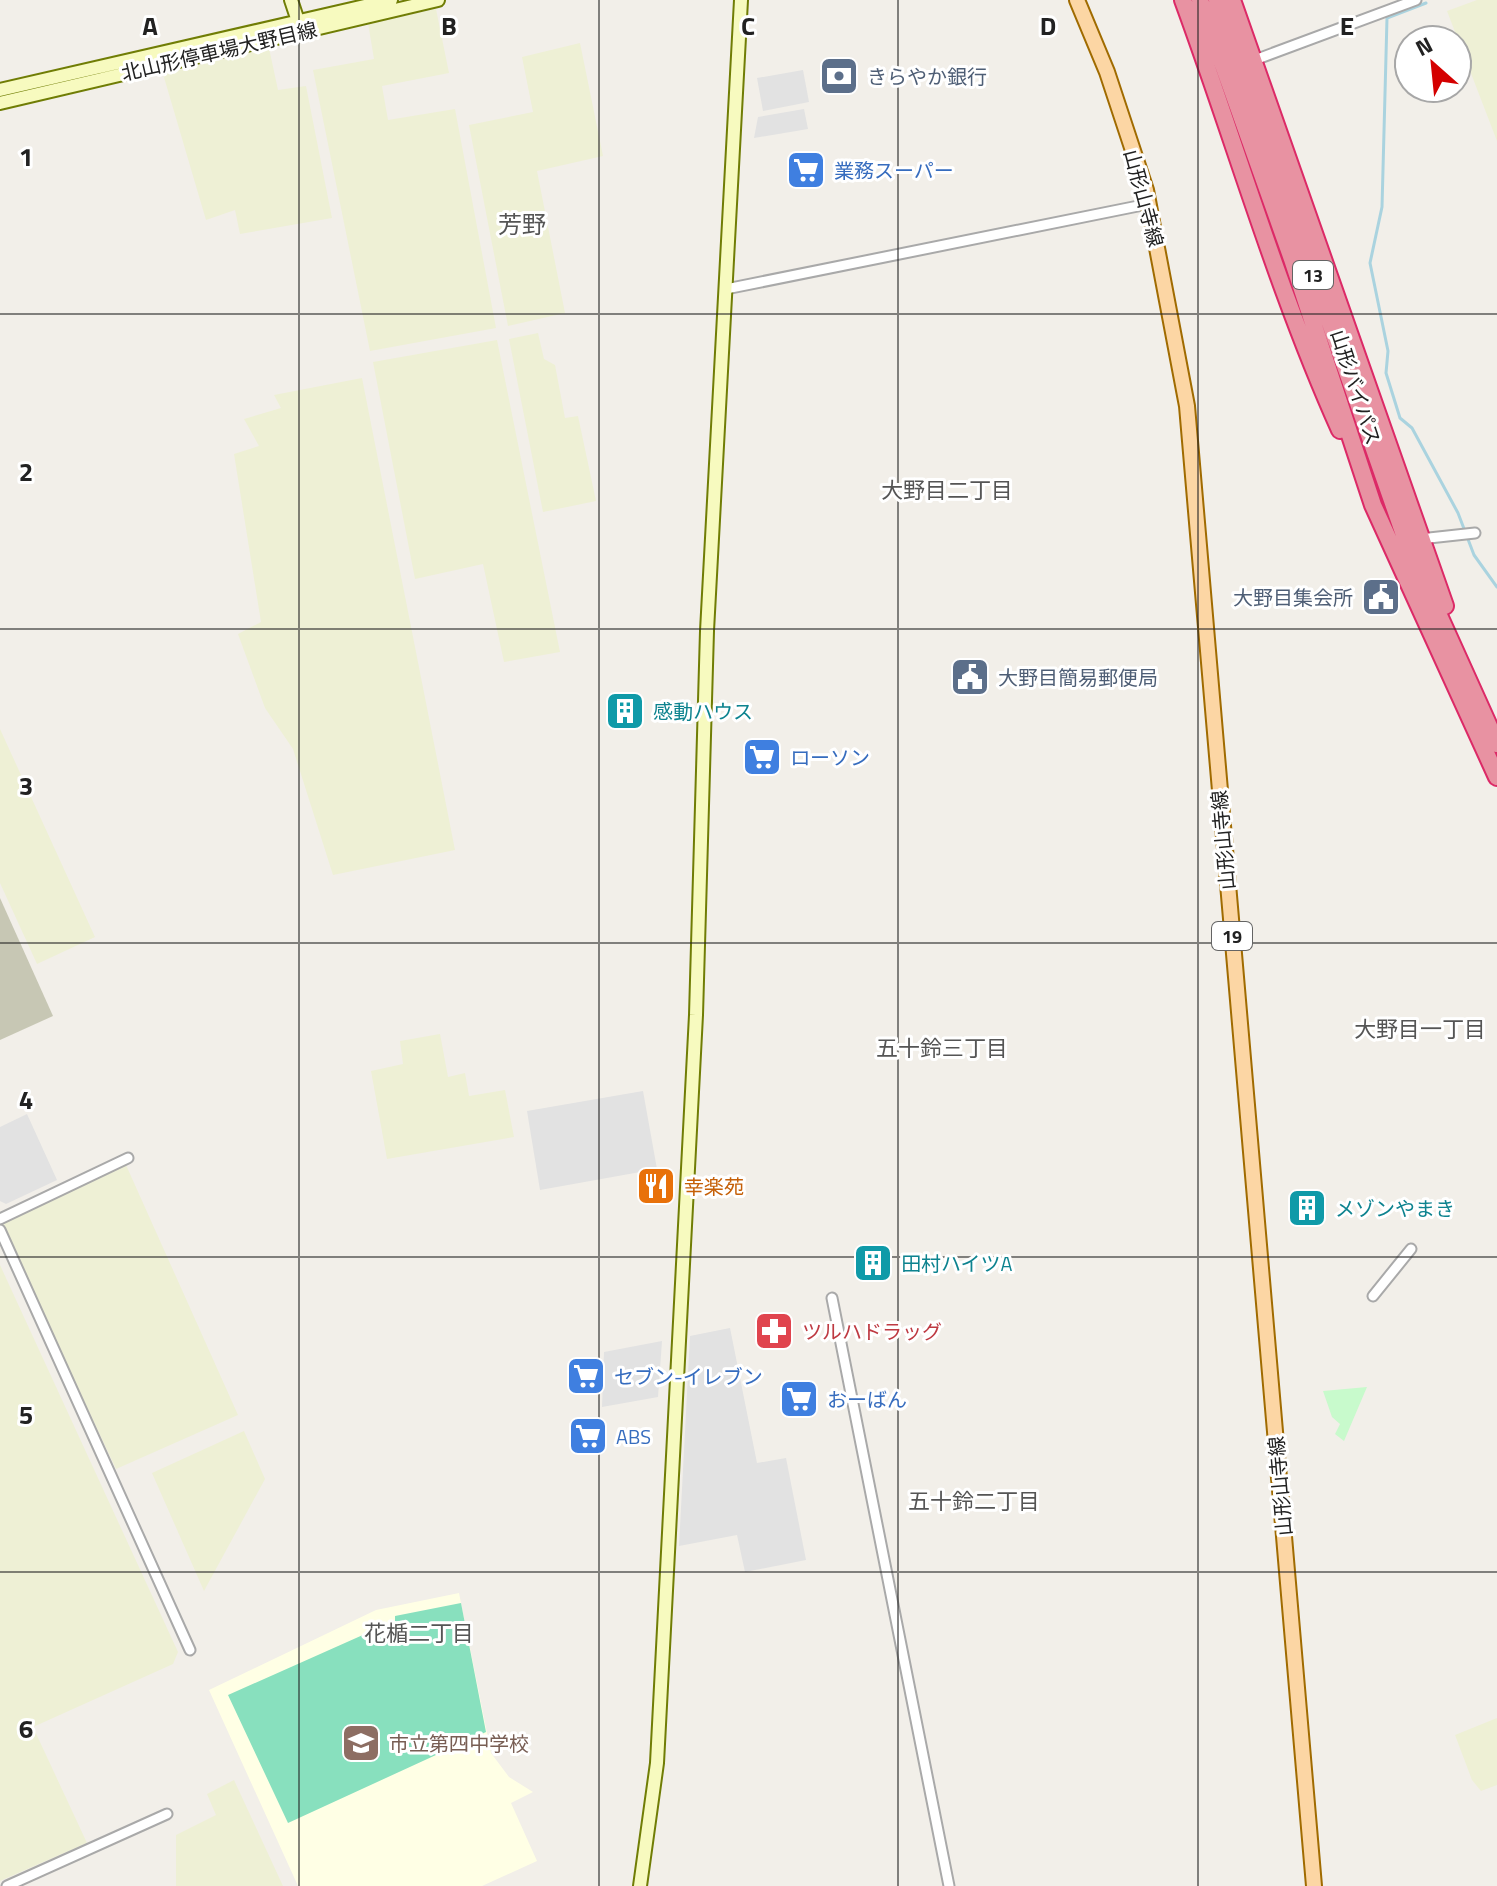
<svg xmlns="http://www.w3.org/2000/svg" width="1497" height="1886" viewBox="0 0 1497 1886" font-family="'Titillium Web','Noto Sans JP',sans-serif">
  <rect width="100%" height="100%" fill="#f2efe9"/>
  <path fill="#ffffe5" d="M459 1593 491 1753 509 1777 533 1792 511 1803 537 1861 482 1886H298L209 1690 376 1610Z"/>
  <path fill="#c7c7b4" d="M0 898 53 1016 0 1040Z"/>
  <path fill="#eef0d5" d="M1477 0H1497V141L1447 11Z
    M436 9 449 73 382 86 388 120 455 109 496 328 370 351 313 70 374 59 368 23Z
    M580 43 603 156 537 171 565 313 508 326 469 125 533 112 522 57Z
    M269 48 278 90 306 86 332 218 240 234 235 210 206 220 163 74Z
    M538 333 544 359 555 365 565 418 578 416 596 501 543 512 509 339Z
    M497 340 560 652 504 662 483 564 415 579 373 362Z
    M362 378 455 850 333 875 293 749 265 708 238 634 261 622 234 454 259 446 244 419 281 408 274 395Z
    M0 729 95 937 37 964 0 883Z
    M440 1034 448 1077 465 1073 469 1096 505 1090 514 1137 387 1159 371 1071 403 1064 400 1041Z
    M126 1165 238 1415 116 1469 1 1224Z
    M0 1265 178 1652 173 1664 33 1727 87 1843 0 1881Z
    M244 1431 265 1479 204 1591 152 1473Z
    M1497 1718V1785L1481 1791 1472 1780 1455 1735Z
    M234 1780 283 1886H176V1835L216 1815 207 1794Z"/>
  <path fill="#c8facc" d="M1367 1387 1344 1441 1335 1434 1340 1424 1332 1417 1323 1391Z"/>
  <path fill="#88e0be" d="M461 1603 486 1732 288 1823 228 1695 383 1626 395 1625V1616Z"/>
  <path fill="#e2e2e2" d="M803 70 809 102 763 111 757 78Z
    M804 109 808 129 754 138 758 117Z
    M643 1091 657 1169 540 1190 527 1111Z
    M27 1114 57 1180 6 1204 0 1201V1127Z
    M730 1328 757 1463 786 1458 806 1560 745 1572 737 1535 679 1546 690 1336Z
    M662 1341 658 1397 602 1407 604 1352Z"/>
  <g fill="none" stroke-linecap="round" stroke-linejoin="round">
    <path stroke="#aad3df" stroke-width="3" d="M1426 3 1387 18 1382 207 1370 263 1388 351 1386 373 1400 418 1412 428 1458 513 1474 555 1497 587"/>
    <defs>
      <path id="street" d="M1252 61 1416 0
        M726 289 1148 204
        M1420 539 1475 533
        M0 1219 128 1158
        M0 1230 190 1650
        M1373 1296 1411 1249
        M832 1298 949 1886
        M7 1886 167 1814"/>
      <path id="secondary" d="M291 0 298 21
        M0 90 391 0
        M0 103 438 0
        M640 1886 657 1763 696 1015 707 631 741 0"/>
      <path id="primary" d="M1077 0 1107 72 1146 190 1187 406 1314 1886"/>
      <path id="highway" d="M1183 0C1236 144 1277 290 1340 430
        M1200 0 1292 259 1373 505 1497 777
        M1217 0 1409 549 1497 744
        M1232 0 1445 606"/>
    </defs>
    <use href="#street" stroke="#a9a9a9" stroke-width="13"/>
    <use href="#secondary" stroke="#707d05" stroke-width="16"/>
    <use href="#primary" stroke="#a06b00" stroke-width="18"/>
    <use href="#highway" stroke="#dc2a67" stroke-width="20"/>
    <use href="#street" stroke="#fff" stroke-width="9"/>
    <use href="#secondary" stroke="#f7fabf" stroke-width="12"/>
    <use href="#primary" stroke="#fcd6a4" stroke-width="14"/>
    <use href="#highway" stroke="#e892a2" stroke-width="16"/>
  </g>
  <path fill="none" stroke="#222" stroke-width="2" stroke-opacity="0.55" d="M299 0V1886M599 0V1886M898 0V1886M1198 0V1886M0 314H1497M0 629H1497M0 943H1497M0 1257H1497M0 1572H1497"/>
  <defs>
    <symbol id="bank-square" viewBox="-11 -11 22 22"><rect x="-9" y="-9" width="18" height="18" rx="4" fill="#5c6f8a" stroke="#fff"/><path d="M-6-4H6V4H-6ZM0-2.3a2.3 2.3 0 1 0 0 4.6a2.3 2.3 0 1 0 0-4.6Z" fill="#fff"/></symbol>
    <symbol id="supermarket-square" viewBox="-11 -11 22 22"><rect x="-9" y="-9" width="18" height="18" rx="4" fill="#3f7fe0" stroke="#fff"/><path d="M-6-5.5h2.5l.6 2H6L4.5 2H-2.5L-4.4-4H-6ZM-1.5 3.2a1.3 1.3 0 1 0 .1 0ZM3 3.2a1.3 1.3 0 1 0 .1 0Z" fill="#fff"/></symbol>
    <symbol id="civic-square" viewBox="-11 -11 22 22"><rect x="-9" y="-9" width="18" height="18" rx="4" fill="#5c6f8a" stroke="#fff"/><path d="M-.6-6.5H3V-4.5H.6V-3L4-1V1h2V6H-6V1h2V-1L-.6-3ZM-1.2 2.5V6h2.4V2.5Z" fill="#fff"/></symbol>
    <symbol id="building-square" viewBox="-11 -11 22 22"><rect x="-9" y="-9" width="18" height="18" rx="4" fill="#0f9aa8" stroke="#fff"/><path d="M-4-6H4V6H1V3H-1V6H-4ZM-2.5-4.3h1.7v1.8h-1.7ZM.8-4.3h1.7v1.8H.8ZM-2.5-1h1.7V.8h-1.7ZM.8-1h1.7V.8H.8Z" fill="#fff"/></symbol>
    <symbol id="restaurant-square" viewBox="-11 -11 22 22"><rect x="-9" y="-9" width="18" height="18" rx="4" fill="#e8710a" stroke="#fff"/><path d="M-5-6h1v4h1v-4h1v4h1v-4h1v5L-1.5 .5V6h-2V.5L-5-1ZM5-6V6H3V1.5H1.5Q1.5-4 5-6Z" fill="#fff"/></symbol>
    <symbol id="pharmacy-square" viewBox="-11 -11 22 22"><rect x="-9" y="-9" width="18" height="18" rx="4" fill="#e0444e" stroke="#fff"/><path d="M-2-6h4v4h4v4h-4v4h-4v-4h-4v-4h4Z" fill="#fff"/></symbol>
    <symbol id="school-square" viewBox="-11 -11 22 22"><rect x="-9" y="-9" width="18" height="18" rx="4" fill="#8d6e63" stroke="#fff"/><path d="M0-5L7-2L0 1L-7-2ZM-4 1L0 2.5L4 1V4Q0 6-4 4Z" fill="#fff"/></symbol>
  </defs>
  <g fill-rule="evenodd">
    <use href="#bank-square" x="817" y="54" width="44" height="44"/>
    <use href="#supermarket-square" x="784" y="148" width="44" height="44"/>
    <use href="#civic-square" x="1359" y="575" width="44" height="44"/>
    <use href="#civic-square" x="948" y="655" width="44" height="44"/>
    <use href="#building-square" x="603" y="689" width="44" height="44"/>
    <use href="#supermarket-square" x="740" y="735" width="44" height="44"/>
    <use href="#restaurant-square" x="634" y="1164" width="44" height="44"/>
    <use href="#building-square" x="1285" y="1186" width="44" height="44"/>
    <use href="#building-square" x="851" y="1241" width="44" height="44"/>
    <use href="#pharmacy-square" x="752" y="1309" width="44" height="44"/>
    <use href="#supermarket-square" x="564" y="1354" width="44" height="44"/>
    <use href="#supermarket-square" x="777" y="1377" width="44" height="44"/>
    <use href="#supermarket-square" x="566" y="1414" width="44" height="44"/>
    <use href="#school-square" x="339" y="1721" width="44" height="44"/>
  </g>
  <g text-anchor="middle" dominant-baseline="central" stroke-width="6" stroke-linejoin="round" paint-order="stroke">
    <g fill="#fff" stroke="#646464" stroke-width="2">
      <rect x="1293" y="261" width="40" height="28" rx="6"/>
      <rect x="1212" y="922" width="40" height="28" rx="6"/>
    </g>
    <g font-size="18" font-weight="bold" fill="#222">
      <text x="1313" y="275">13</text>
      <text x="1232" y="936">19</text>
    </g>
    <g font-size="20" fill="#222" stroke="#fff">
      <text transform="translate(219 51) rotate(-13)">北山形停車場大野目線</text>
      <text transform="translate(1144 198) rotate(75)">山形山寺線</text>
      <text transform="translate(1356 387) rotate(72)">山形バイパス</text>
      <text transform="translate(1223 840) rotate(-95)">山形山寺線</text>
      <text transform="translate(1280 1486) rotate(-95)">山形山寺線</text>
    </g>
    <g font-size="20" fill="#4e5e75" stroke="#fff" text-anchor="start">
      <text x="867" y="76">きらやか銀行</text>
      <text x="1353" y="597" text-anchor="end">大野目集会所</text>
      <text x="998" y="677">大野目簡易郵便局</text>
    </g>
    <g font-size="20" fill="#366cbe" stroke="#fff" text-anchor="start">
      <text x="834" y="170">業務スーパー</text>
      <text x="790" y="757">ローソン</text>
      <text x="614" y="1376">セブン-イレブン</text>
      <text x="827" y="1399">おーばん</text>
      <text x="616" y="1436">ABS</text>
    </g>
    <g font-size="20" fill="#0d838f" stroke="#fff" text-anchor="start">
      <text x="653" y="711">感動ハウス</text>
      <text x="1335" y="1208">メゾンやまき</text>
      <text x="901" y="1263">田村ハイツA</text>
    </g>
    <g font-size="20" fill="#c56008" stroke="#fff" text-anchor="start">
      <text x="684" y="1186">幸楽苑</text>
    </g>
    <g font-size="20" fill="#be3a42" stroke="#fff" text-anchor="start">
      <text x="802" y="1331">ツルハドラッグ</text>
    </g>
    <g font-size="20" fill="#785e54" stroke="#fff" text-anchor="start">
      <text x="389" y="1743">市立第四中学校</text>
    </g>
    <g font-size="22" fill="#555" stroke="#fff">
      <text x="947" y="490">大野目二丁目</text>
      <text x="1420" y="1029">大野目一丁目</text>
      <text x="942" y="1048">五十鈴三丁目</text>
      <text x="974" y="1501">五十鈴二丁目</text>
      <text x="419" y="1633">花楯二丁目</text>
    </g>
    <g font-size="24" fill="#555" stroke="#fff">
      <text x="522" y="224">芳野</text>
    </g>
  </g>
  <g font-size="26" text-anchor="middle" font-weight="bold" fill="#222" stroke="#fff" stroke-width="6" stroke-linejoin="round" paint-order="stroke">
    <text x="150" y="35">A</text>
    <text x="449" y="35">B</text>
    <text x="748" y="35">C</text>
    <text x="1048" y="35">D</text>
    <text x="1347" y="35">E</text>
    <text x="26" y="166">1</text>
    <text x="26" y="481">2</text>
    <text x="26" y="795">3</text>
    <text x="26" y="1109">4</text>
    <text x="26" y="1424">5</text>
    <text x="26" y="1738">6</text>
  </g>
  <g transform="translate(1433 64) rotate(333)"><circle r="38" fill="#ffffff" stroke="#a7a7a7" stroke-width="2"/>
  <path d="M0-6L14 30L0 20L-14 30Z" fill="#d40000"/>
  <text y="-12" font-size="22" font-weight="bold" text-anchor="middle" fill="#222222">N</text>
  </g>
</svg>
